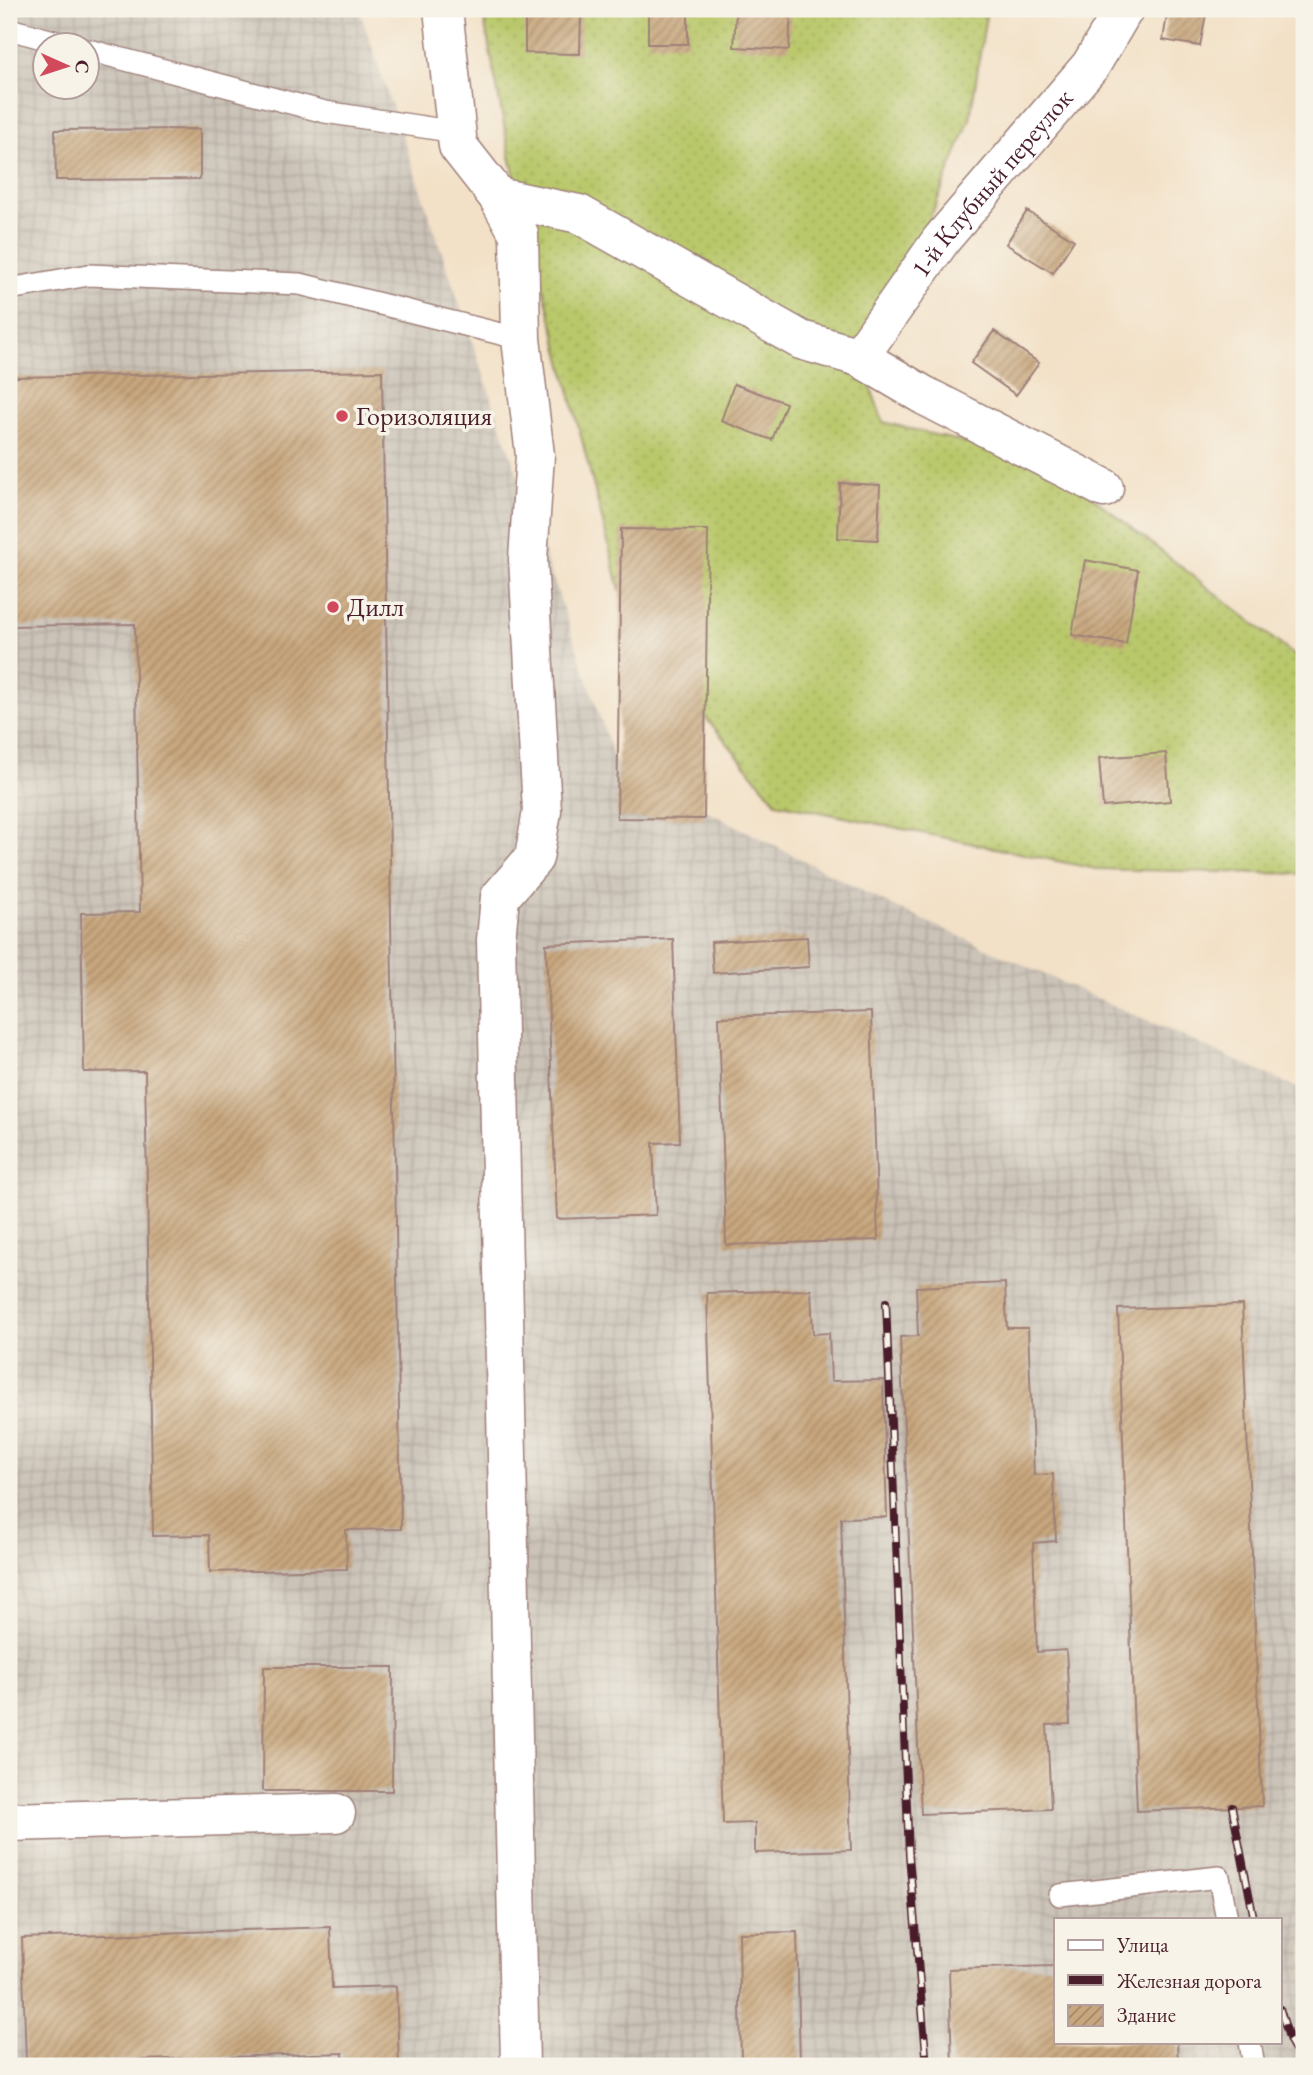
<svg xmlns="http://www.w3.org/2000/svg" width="1313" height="2075" viewBox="0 0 1313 2075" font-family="'EB Garamond',serif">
  <defs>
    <pattern id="industrial-grid" width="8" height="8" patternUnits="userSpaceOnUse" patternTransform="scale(1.75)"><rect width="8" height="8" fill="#cbc3b8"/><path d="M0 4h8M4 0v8" fill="none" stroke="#b0a79e"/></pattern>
    <pattern id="garden-dots" width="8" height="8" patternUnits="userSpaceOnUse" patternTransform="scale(1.75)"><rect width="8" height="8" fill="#b9c86b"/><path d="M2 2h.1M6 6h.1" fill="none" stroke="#a1ab5d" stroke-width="1.8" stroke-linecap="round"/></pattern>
    <pattern id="building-hatch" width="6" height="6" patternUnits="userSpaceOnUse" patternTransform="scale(1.75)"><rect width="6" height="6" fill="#c8a77e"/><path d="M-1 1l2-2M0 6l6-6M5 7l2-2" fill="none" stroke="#a48767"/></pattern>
  </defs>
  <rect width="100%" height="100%" fill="#f7f3e8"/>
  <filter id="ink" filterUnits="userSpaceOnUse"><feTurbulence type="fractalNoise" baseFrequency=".0143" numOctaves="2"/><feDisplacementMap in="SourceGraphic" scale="14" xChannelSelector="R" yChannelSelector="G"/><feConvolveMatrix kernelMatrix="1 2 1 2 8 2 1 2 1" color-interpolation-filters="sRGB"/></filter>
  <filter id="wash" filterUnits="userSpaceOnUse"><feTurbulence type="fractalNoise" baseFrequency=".00686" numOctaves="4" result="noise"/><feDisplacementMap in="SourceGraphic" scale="28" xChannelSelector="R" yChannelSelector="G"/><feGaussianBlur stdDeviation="1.57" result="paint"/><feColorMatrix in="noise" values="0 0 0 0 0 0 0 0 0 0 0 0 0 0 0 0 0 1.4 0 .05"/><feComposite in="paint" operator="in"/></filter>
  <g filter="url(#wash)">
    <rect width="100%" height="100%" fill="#f3e1c7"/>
    <path fill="url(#industrial-grid)" fill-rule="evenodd" d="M9 9H359L616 764 890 905 1304 1091V2066H9ZM46 46H88V88H46ZM1056 1919H1280V2042H1056Z"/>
    <path fill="url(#garden-dots)" stroke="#82744b" stroke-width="2" d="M482 9H987L970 119 881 341 860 357 883 422 1050 464 1304 663V874L1096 869 777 803 629 625 511 161Z"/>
    <g id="blocks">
      <path fill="url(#building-hatch)" d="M648 9H688V44H648Z
        M736 9 791 10 789 50 734 47Z
        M1168 9H1207L1200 46 1163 40Z
        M525 13 581 14 580 54 525 53Z
        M200 129V179L56 180 55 130Z
        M1027 211 1074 240 1053 273 1006 244Z
        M994 331 1039 363 1016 395 971 363Z
        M382 371 401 1529 346 1530 347 1569 210 1572 209 1535 153 1536 145 1071 84 1072 81 913 140 912 135 624 9 626V377Z
        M734 384 786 403 772 440 721 421Z
        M840 483 880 485 878 540 838 538Z
        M621 529 708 530 704 819 617 818Z
        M1085 560 1138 570 1126 644 1072 635Z
        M1166 753 1170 801 1103 807 1099 758Z
        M807 937 809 967 713 973 711 942Z
        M673 939 680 1142 653 1143 656 1215 557 1219 546 944Z
        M871 1012 878 1240 726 1245 719 1017Z
        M1005 1283 1007 1328H1028L1034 1475 1053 1474 1056 1541 1033 1543 1037 1652 1066 1650 1070 1724 1047 1725 1051 1809 921 1814 900 1337 918 1336 916 1287Z
        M811 1290 813 1334 829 1333 831 1381 883 1380 887 1517 841 1518 851 1850 755 1853V1823L723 1824 707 1293Z
        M1242 1305 1262 1806 1137 1811 1118 1309Z
        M264 1667H393L392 1791H263Z
        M330 1927 332 1988 396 1986 399 2066H344L343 2053 26 2064 22 1938Z
        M797 1932 800 2066H741L739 1933Z
        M1056 1966V2042H1177L1178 2065 952 2066 949 1969Z"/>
    </g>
  </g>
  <g filter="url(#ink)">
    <use href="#blocks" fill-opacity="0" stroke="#9e8079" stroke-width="2"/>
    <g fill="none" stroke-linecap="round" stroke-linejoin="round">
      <defs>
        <path id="service" d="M9 29 72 46
          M88 50 325 112 456 132
          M9 289 89 275 300 284 521 339
          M1060 1895 1219 1877 1227 1919
          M1250 2042 1254 2066"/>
        <g id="minor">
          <path d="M443 9 458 146 498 197 519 234 521 339 535 455 528 559 542 811 534 858 500 897 496 940 520 2066"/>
          <path d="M498 197 579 214 801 340 859 357 925 396 1104 488"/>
          <path id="s1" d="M859 357 941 240 1091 65 1124 9"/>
          <path d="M9 1822 336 1813"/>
        </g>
      </defs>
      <use href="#service" stroke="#9e8079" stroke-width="24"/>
      <use href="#minor" stroke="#9e8079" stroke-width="41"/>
      <use href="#service" stroke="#fff" stroke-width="21"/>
      <use href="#minor" stroke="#fff" stroke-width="38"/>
      <defs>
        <path id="rail" d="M886 1302 909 1855 927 2066
          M1232 1807 1254 1919
          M1280 2009 1290 2041 1304 2065"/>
      </defs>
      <use href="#rail" stroke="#4a1f2b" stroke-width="8"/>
      <use href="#rail" stroke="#f7f3e8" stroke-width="5" stroke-dasharray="16" stroke-linecap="butt"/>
    </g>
  </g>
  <g fill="#d1495b" stroke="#f7f3e8" stroke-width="2.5">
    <circle cx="342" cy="416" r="7"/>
    <circle cx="333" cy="607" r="7"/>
  </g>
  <g text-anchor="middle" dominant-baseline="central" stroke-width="7" stroke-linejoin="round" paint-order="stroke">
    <g font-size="26" fill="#4a1f2b" stroke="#f7f3e8">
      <text stroke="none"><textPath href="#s1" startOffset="219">1-й Клубный переулок</textPath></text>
    </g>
    <g font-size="26" fill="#4a1f2b" stroke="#f7f3e8" text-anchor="start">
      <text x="356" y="416">Горизоляция</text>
      <text x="347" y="607">Дилл</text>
    </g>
  </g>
  <rect width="1313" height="2075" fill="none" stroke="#f7f3e8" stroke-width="35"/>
  <rect x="1054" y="1918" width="228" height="126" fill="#f7f3e8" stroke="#b29e9c" stroke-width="2"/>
  <rect x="1068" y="1940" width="35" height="10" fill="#ffffff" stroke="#b29e9c" stroke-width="2"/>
  <text x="1117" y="1952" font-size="21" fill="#4a1f2b">Улица</text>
  <rect x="1068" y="1975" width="35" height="10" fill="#4a1f2b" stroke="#b29e9c" stroke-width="2"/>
  <text x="1117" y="1988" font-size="21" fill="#4a1f2b">Железная дорога</text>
  <rect x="1068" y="2005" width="35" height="21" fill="url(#building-hatch)" stroke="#b29e9c" stroke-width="2"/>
  <text x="1117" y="2022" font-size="21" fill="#4a1f2b">Здание</text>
  <g transform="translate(66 66) rotate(93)"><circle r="33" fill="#f7f3e8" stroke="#b29e9c" stroke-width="2"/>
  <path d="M0-5L12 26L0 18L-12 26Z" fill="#d1495b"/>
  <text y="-10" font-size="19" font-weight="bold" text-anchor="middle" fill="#4a1f2b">С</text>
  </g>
</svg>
